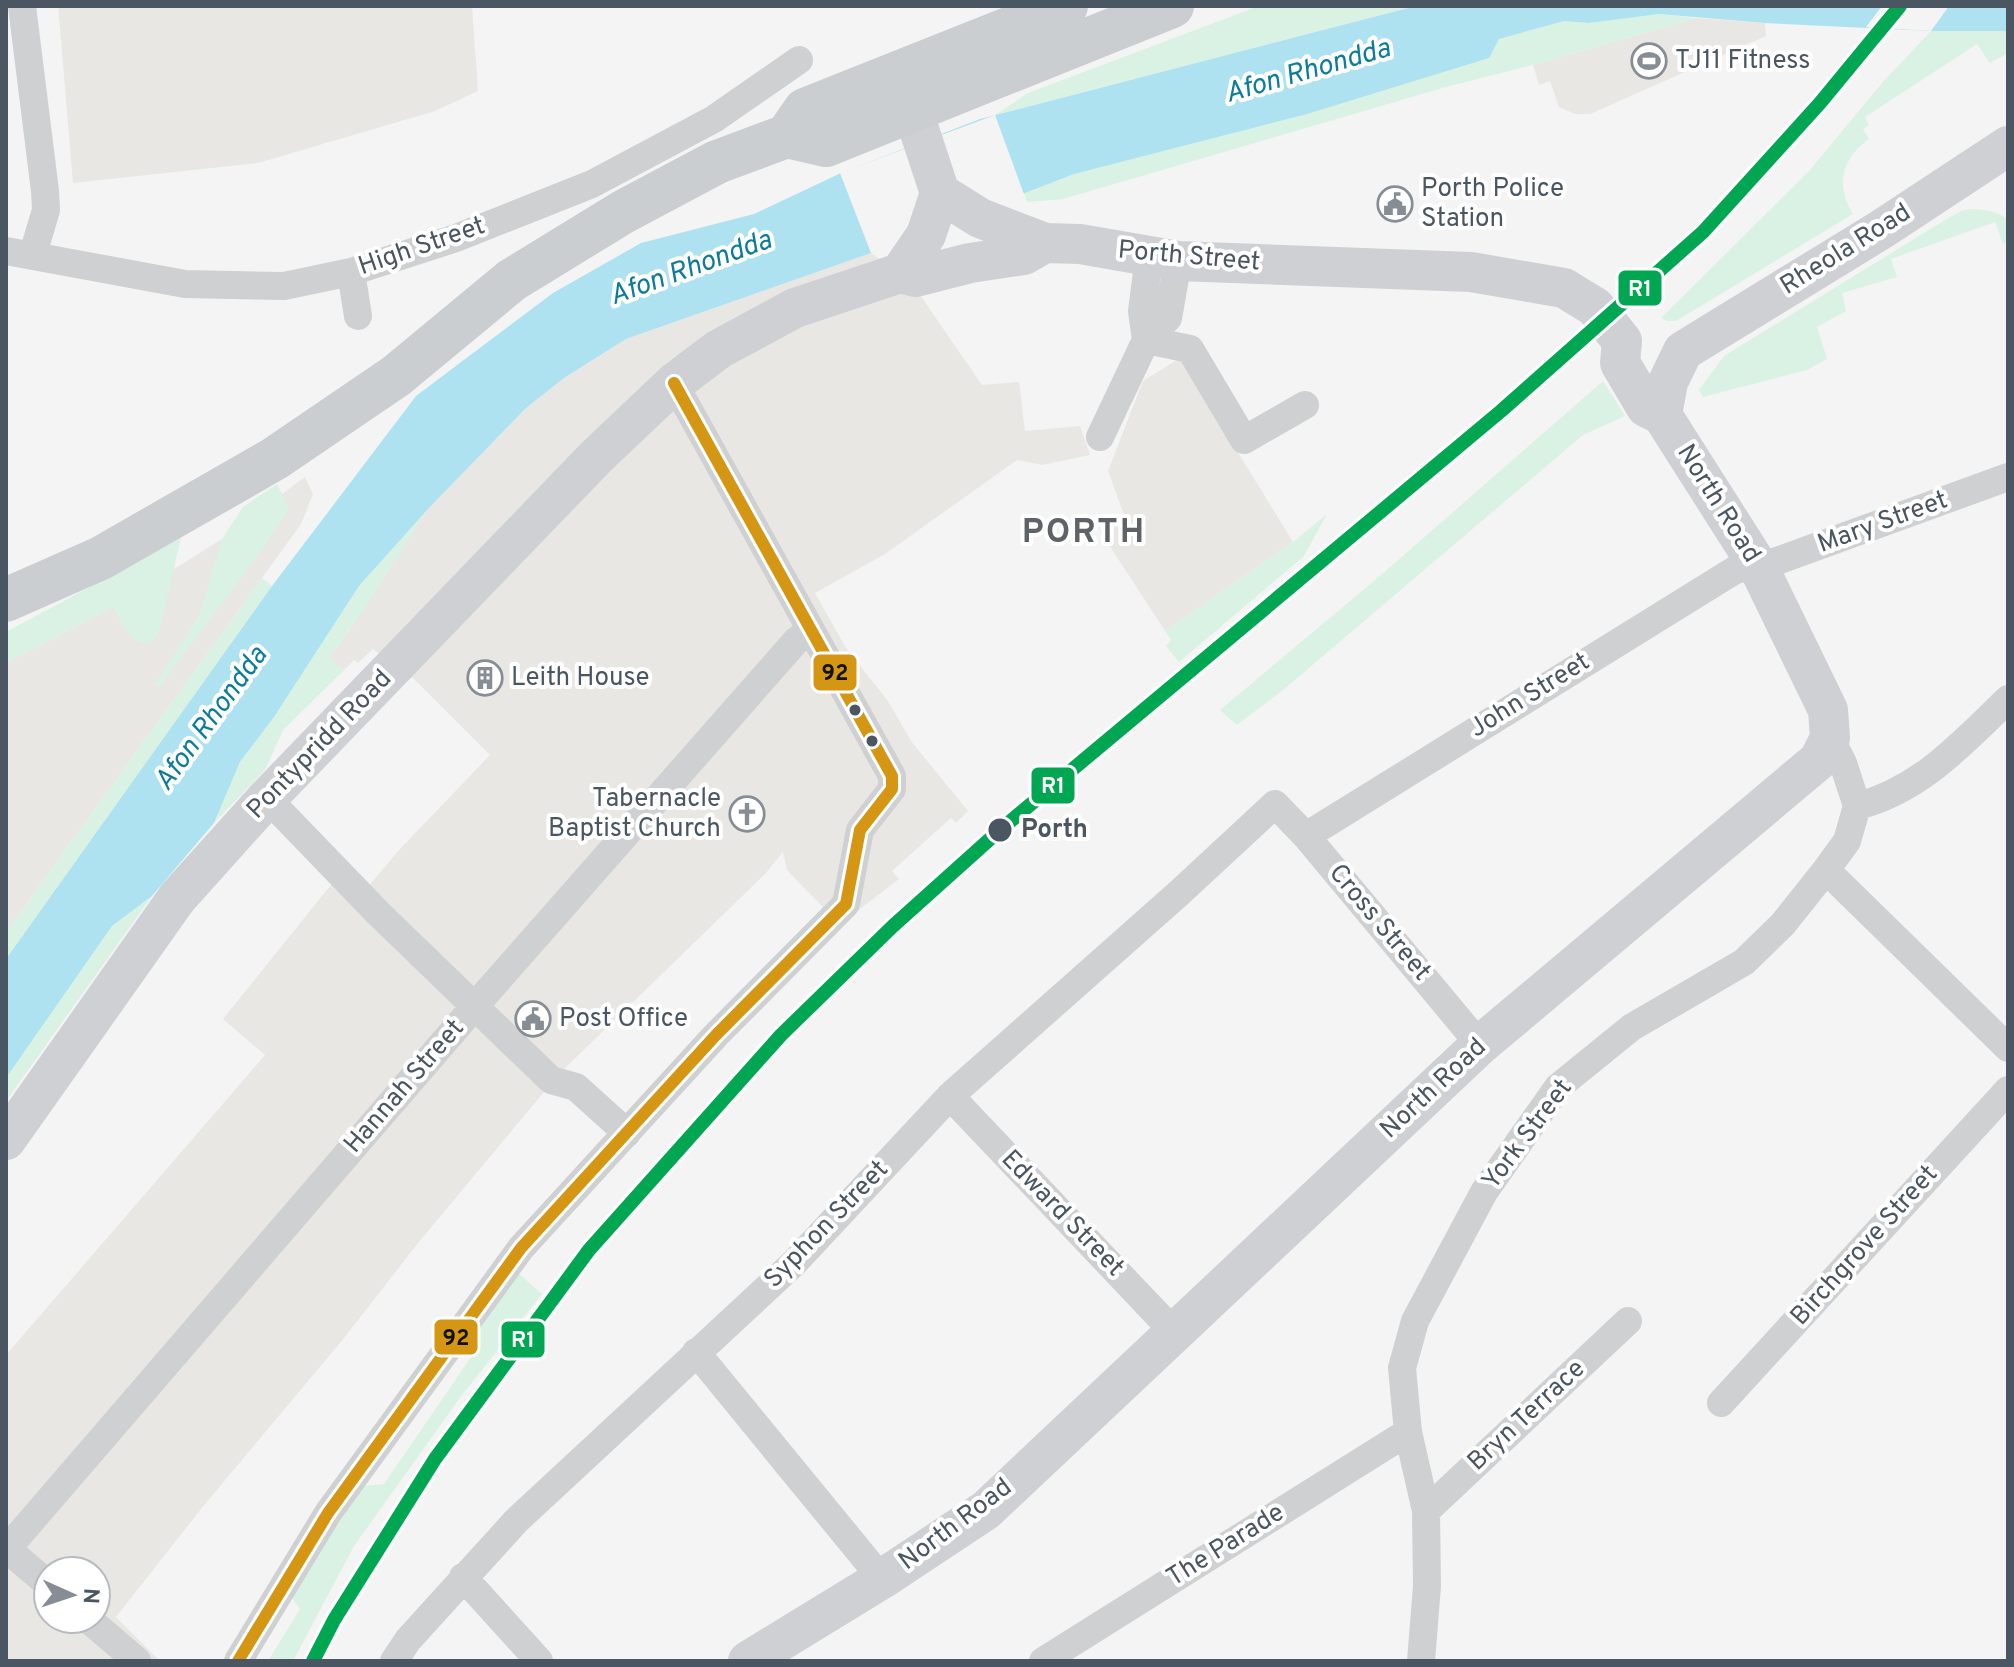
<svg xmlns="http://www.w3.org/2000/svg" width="2014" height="1667" viewBox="0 0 2014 1667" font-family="Overpass,sans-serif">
  <rect width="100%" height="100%" fill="#f4f4f4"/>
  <path fill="#e8e7e3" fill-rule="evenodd" d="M58 6H472L478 91 435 111 258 163 73 183Z
    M1697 18 1765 23 1766 36 1590 114H1575L1559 107 1550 81 1539 85 1533 65Z
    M871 253 900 273 920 295 982 385 1019 382 1025 431 1080 426 1090 455 1042 465 1017 460 885 554 815 593 846 648 888 701 911 741 968 811 956 823 951 818 892 871 899 879 847 919 826 910 803 887 787 870 783 852 765 874 559 1074 418 1243 344 1338 201 1509 116 1617 160 1661H6V1355L265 1055 223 1019 334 881 367 888 400 849 490 755 415 680 373 649 358 663 354 660 344 670 327 659 350 630 371 593 428 509 526 408 564 378 626 339ZM48 1571H96V1619H48Z
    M1180 358 1293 542 1165 631 1100 531 1124 515 1108 471 1143 381Z
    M305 477 313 494 301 524 6 932V663L113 607 174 569 222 539Z"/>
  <path fill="#d9f2e3" d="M1259 6H1416L995 115 1028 93Z
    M1659 14 1697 18 1533 65 1446 87 1063 199 1027 202 1024 193 1074 174 1499 39 1564 21 1589 23Z
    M1931 31H2008V53L1990 63 1977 44 1865 117 1869 125 1863 129 1869 139C1842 158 1835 185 1853 214L1676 321H1667L1661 318 1809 171 1882 83Z
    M1974 209C1987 210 1999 212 2008 220V240L2003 244 1995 222 1891 259 1897 277 1842 293 1846 311 1817 327 1827 359 1807 370 1703 397 1699 390 1724 356 1950 217 1963 210Z
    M1603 381 1625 416 1583 435 1283 690 1237 725 1220 710 1381 575Z
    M277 484 289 509 261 551 159 687 155 684 199 616 222 539 243 507Z
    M428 509C395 558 365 613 328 658L344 670 283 730 265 770 214 823 240 762 274 717 359 586Z
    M1327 514 1304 556 1179 662 1166 646 1171 640 1165 631 1293 542Z
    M181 538 158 635 148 644C129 642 121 622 113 607L6 663V632Z
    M262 578 272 586 6 959V932Z
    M152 896 6 1101V1078L112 926Z
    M517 1272 542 1294 462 1395 354 1546 293 1661H268L300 1609 288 1593 362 1486 384 1484 478 1347 471 1330Z"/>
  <path fill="#aee2f0" d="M1416 6H2008V31H1931L1765 23 1659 14 1589 23 1564 21 1499 39 1489 58 1307 114 1074 174 871 253 626 339 564 378 526 408 428 509 359 586 274 717 240 762 214 823 152 896 112 926 6 1078V959L272 586 416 396 553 293 641 243 754 214 841 173 980 119Z"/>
  <path fill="#f4f4f4" d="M1882 6H1949L1931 31 1866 27Z
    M995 115 1025 197 938 231 871 253 840 173Z"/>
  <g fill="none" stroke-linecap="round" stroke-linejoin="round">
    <path stroke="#ced0d2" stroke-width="28" d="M22 6 45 191 46 210 33 254
      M6 251 185 284 284 286 351 272 456 238 592 184 714 119 799 60
      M351 272 358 316
      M1146 340 1190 349 1244 440 1305 405
      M1146 340 1142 311 1149 257
      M1100 437 1146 340 1168 318 1178 261
      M1830 738 1843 763 1857 806
      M267 798 378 913 551 1080 576 1087 627 1133
      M1857 806C1920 791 1963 742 2008 699
      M1306 836 1735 570 1774 562 2008 477
      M1826 870 2008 1048
      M950 1096 1174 1332
      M696 1352 882 1579
      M1721 1403 2008 1090
      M1426 1511 1628 1321
      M7 1549 48 1584
      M6 1550 474 1007 796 641 810 630
      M463 1577 539 1661
      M88 1619 137 1661
      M238 1661 328 1513 521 1248 716 1035 846 904 860 830 892 789V776L674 383
      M394 1661 408 1640 516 1521 794 1263 950 1096 1178 894 1275 804 1306 836 1480 1045
      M1043 1661 1408 1432
      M1421 1661 1427 1586 1426 1511 1408 1432 1402 1368 1415 1321 1484 1192 1558 1087 1632 1027 1744 962 1783 924 1826 870 1847 841 1857 806"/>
    <path stroke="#ced0d4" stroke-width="40" d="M940 193 980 218 1045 243
      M900 273 926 235 940 193 902 78
      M1662 415 1668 382 1683 351 1882 229 2008 146
      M6 1140 177 898 267 798 596 457 674 383 719 349 795 308 900 273 915 277 970 263 1024 255 1045 243 1080 244 1178 261 1471 272 1564 288 1595 307 1622 341 1620 363 1646 407 1662 415
      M748 1661 882 1579 986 1510 1480 1045 1819 760 1830 738 1828 710 1758 566 1662 415"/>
    <path stroke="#caced1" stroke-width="44" d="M787 136 805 110 1066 6
      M6 600 101 558 274 459 396 376 512 280 623 212 717 162 787 136 826 145 1172 6"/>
    <defs>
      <path id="bus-1" d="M238 1661 328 1513 521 1248 716 1035 846 904 860 830 892 789V776L674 383"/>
    </defs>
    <use href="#bus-1" stroke="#fff" stroke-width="18"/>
    <use href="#bus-1" stroke="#d49613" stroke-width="12"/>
    <defs>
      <path id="rail-1" d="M313 1661 334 1620 435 1459 589 1250 781 1035 893 926 1000 830 1501 411 1703 232 1820 103 1900 6"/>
    </defs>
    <use href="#rail-1" stroke="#fff" stroke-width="20"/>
    <use href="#rail-1" stroke="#00a651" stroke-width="14"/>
  </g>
  <defs>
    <symbol id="stadium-ring" viewBox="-11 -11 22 22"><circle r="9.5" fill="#fff" stroke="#868d94" stroke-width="1.5"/><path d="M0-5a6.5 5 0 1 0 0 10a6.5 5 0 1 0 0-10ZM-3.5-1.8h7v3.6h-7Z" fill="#868d94"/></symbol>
    <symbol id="civic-ring" viewBox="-11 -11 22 22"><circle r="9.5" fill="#fff" stroke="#868d94" stroke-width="1.5"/><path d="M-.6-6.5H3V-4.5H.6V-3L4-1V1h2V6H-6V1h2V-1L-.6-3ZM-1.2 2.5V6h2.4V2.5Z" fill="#868d94"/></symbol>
    <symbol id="building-ring" viewBox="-11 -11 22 22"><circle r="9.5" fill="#fff" stroke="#868d94" stroke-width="1.5"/><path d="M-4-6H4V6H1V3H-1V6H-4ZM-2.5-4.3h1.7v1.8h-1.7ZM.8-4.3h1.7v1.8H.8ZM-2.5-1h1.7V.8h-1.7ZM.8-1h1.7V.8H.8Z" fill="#868d94"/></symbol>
    <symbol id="church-ring" viewBox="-11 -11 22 22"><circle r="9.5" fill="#fff" stroke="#868d94" stroke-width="1.5"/><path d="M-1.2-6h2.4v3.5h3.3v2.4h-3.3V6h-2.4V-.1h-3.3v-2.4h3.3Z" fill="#868d94"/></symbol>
  </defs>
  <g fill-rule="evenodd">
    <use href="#stadium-ring" x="1629" y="41" width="40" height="40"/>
    <use href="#civic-ring" x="1375" y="184" width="40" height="40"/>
    <use href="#building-ring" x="465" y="658" width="40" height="40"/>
    <use href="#church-ring" x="727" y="794" width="40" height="40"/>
    <use href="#civic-ring" x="513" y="999" width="40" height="40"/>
  </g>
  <g fill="#4a5661" stroke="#fff" stroke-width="3">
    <circle cx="855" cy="710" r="7"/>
    <circle cx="872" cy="741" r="7"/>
    <circle cx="1000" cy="830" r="13"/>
  </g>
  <g text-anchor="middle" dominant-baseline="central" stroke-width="8" stroke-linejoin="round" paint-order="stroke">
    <g font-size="26" fill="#4a5661" stroke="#fff" text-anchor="start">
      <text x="1675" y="61">TJ11 Fitness</text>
      <text x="1421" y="189">Porth Police<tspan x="1421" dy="30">Station</tspan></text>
      <text x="511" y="678">Leith House</text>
      <text x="721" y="799" text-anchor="end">Tabernacle<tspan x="721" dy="30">Baptist Church</tspan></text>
      <text x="559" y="1019">Post Office</text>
    </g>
    <g font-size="26" fill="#4a5661" stroke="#fff">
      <text transform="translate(422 247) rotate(-19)">High Street</text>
      <text transform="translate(1846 250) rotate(-32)">Rheola Road</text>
      <text transform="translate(1189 257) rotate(5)">Porth Street</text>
      <text transform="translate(1718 504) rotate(58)">North Road</text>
      <text transform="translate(1883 523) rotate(-20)">Mary Street</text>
      <text transform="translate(1530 696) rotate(-32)">John Street</text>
      <text transform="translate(320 745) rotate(-46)">Pontypridd Road</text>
      <text transform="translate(1379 923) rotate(50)">Cross Street</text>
      <text transform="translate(405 1087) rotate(-49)">Hannah Street</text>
      <text transform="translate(1434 1089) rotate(-43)">North Road</text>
      <text transform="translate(1528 1135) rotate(-53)">York Street</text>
      <text transform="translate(1062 1214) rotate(46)">Edward Street</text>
      <text transform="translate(827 1225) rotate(-46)">Syphon Street</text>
      <text transform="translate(1865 1246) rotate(-48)">Birchgrove Street</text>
      <text transform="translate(1527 1416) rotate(-43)">Bryn Terrace</text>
      <text transform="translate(956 1525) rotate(-37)">North Road</text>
      <text transform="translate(1226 1546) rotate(-32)">The Parade</text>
    </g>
    <g font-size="26" font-weight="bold" fill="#4a5661" stroke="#fff" text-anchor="start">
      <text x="1021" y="830">Porth</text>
    </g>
    <g font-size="28" font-style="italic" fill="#0c7c9b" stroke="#fff">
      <text transform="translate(1308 72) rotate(-16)">Afon Rhondda</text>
      <text transform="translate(691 269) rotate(-20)">Afon Rhondda</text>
      <text transform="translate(212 719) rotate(-54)">Afon Rhondda</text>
    </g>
    <g font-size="34" font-weight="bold" letter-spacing="2" fill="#5f6368" stroke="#fff">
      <text x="1084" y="533">PORTH</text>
    </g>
  </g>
  <g stroke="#fff" stroke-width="3">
    <rect x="1617" y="269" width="46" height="38" rx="8" fill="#00a651"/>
    <rect x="812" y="653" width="46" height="39" rx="8" fill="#d49613"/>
    <rect x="1030" y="766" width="46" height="39" rx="8" fill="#00a651"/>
    <rect x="433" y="1318" width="46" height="38" rx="8" fill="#d49613"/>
    <rect x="500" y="1320" width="46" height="39" rx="8" fill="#00a651"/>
  </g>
  <g font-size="22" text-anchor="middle" font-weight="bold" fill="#fff">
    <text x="1640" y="296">R1</text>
    <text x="1053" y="793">R1</text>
    <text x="523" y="1347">R1</text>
  </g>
  <g font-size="22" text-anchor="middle" font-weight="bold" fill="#111">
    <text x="835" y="680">92</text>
    <text x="456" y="1345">92</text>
  </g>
  <rect width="2014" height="1667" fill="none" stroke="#4a5661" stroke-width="16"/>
  <g transform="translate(72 1595) rotate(93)"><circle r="38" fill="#ffffff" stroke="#b7bbc0" stroke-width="2"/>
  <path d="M0-6L14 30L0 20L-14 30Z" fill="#868d94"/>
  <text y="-12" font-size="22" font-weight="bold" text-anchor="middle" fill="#4a5661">N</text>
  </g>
</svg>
